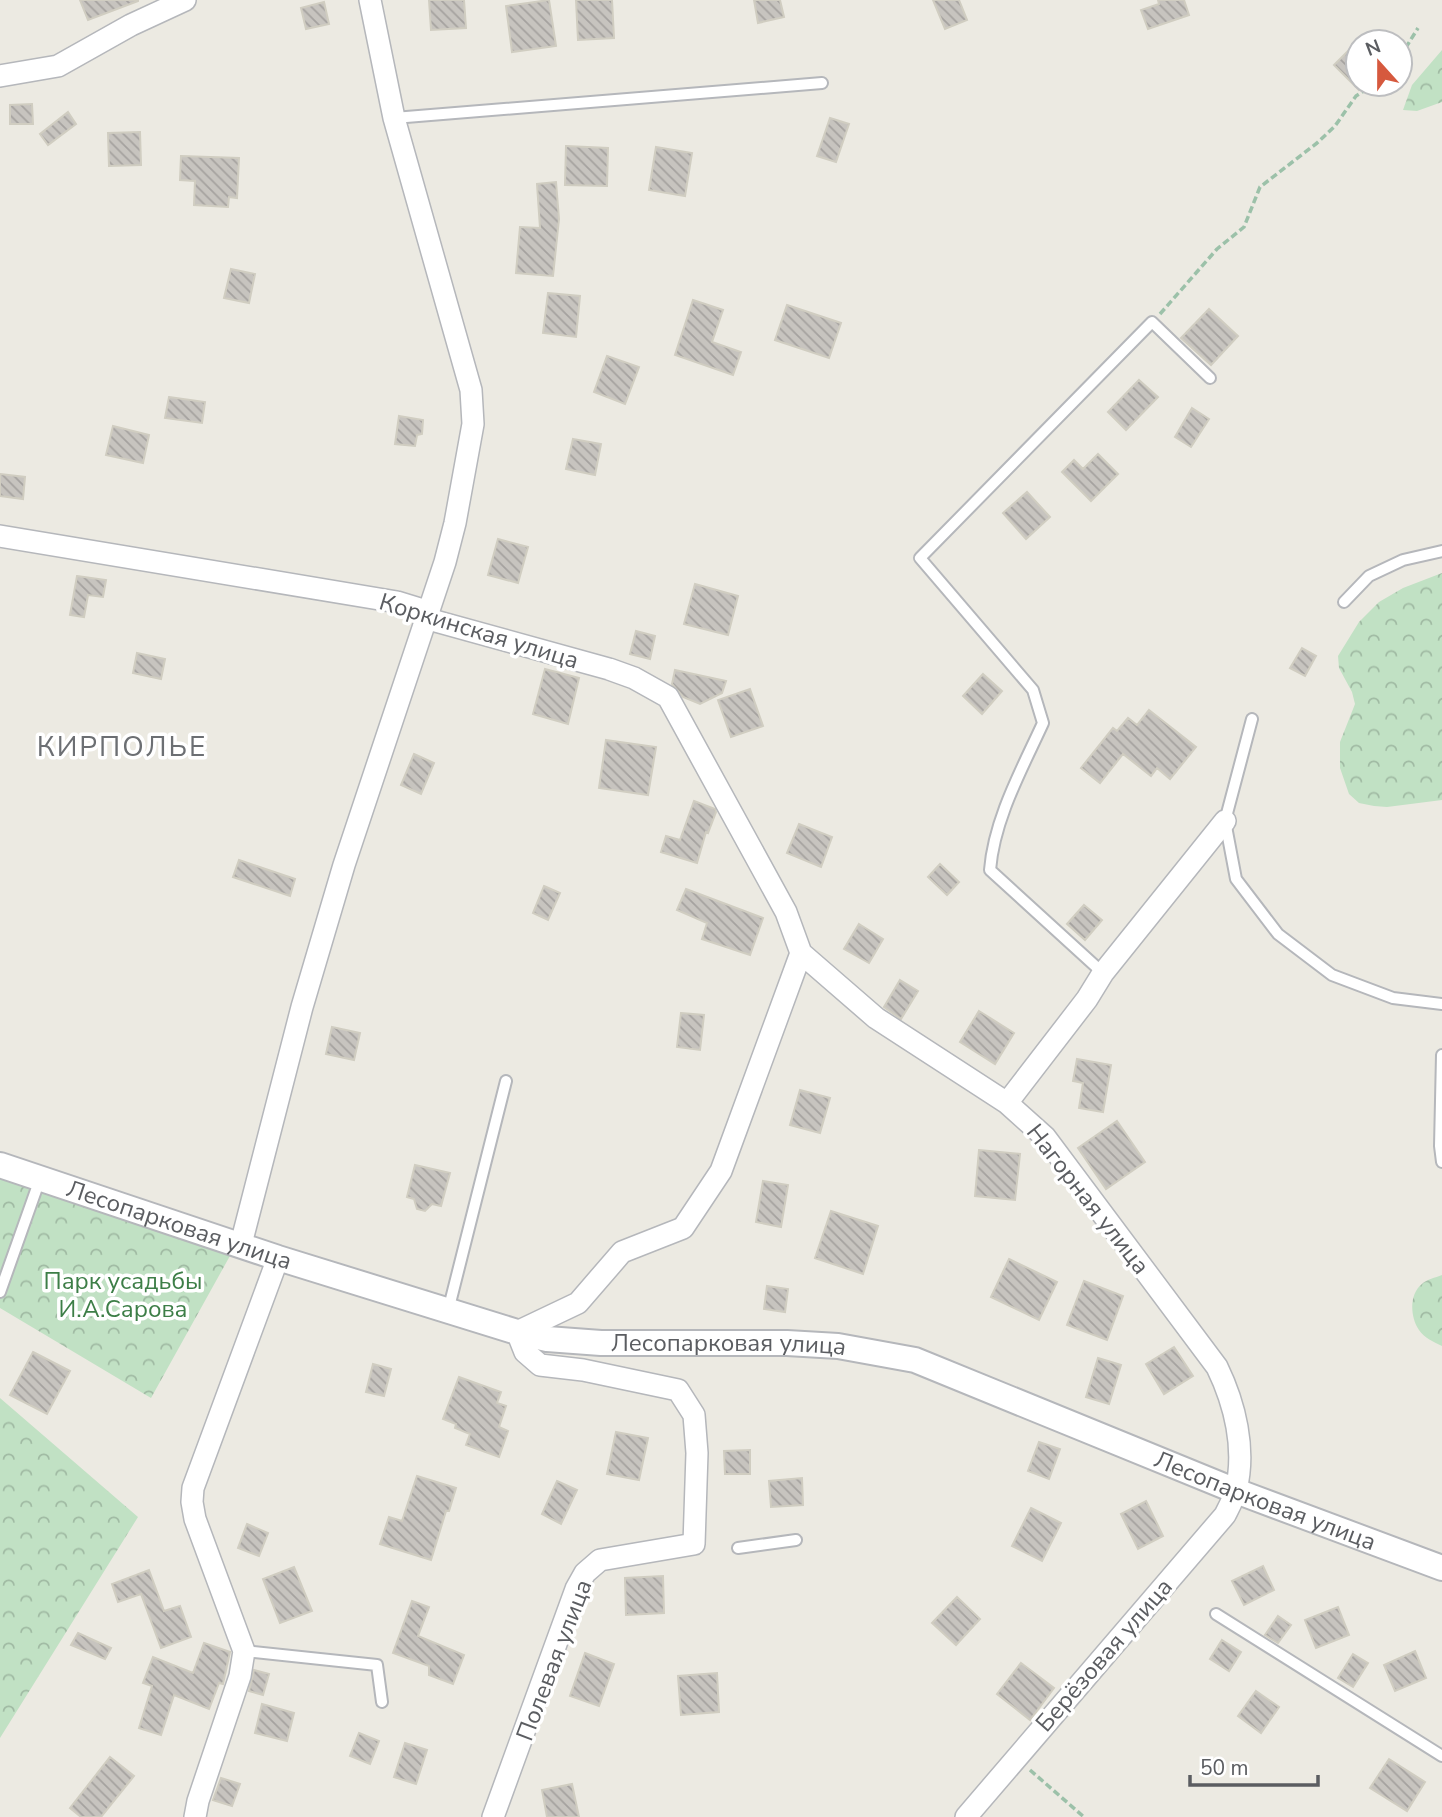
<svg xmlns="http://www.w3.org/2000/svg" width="1442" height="1817" viewBox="0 0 1442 1817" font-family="'Nunito Sans',sans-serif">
  <defs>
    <pattern id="forest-crowns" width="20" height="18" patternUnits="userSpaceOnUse" patternTransform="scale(1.75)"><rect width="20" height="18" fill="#c1e1c4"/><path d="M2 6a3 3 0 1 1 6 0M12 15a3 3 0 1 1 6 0" fill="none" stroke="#a0baa3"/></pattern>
    <pattern id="building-back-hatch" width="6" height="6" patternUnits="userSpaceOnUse" patternTransform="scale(1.75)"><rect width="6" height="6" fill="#c7c4bf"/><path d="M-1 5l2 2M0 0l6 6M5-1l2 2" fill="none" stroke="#a5a29f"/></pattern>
  </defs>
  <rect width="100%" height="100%" fill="#eceae2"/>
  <path fill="url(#forest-crowns)" d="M1442 50V102L1417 111 1403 110 1412 85Z
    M1442 573V800L1387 807 1374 806 1359 803 1349 794 1340 768V742L1355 704 1352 692 1339 668 1338 656 1359 622 1379 602 1403 588Z
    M0 1178 231 1254 151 1398 0 1308Z
    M1442 1275V1346C1434 1342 1424 1338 1419 1330 1410 1317 1409 1294 1422 1284 1427 1279 1435 1278 1442 1275Z
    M0 1398 138 1517 0 1738Z"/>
  <path fill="url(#building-back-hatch)" stroke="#d0cdc1" stroke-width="2" d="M80 0H138V1L88 20Z
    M429 0H464L466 28 431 30Z
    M549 0 556 46 512 52 506 6Z
    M576 0H612L614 38 578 40Z
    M754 0H780L784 17 758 23Z
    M933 0H959L967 20 945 29Z
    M1158 0H1184L1189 15 1148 29 1141 10 1159 4Z
    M324 2 329 24 306 29 301 8Z
    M1358 41V89L1334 65Z
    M32 104 33 124H10V105Z
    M68 112 76 124 48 145 40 134Z
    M830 118 849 124 836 162 817 156Z
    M140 132 141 165 109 166 108 133Z
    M566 146 608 148 607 186 565 185Z
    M656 147 692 153 685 196 649 190Z
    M181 156 239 158 237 198 229 197 228 207 194 205 195 181 180 180Z
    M556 182 559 219 553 276 516 273 520 227 540 228 537 184Z
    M231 269 255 274 249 303 224 298Z
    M548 293 580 296 576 337 543 333Z
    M693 300 723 310 712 342 741 352 733 375 675 355Z
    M787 305 841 323 829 358 775 340Z
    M1209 309 1238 336 1211 365 1181 338Z
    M607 356 639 367 625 404 594 392Z
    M1139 380 1158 397 1126 430 1108 412Z
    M169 397 205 402 202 423 165 418Z
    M1192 408 1209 419 1191 447 1175 437Z
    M399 416 423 420 422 434 417 435 415 446 395 444Z
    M113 426 149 435 143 463 106 455Z
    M573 439 601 444 595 475 566 469Z
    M1098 454 1118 474 1091 501 1062 472 1074 460 1083 469Z
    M0 474 25 477 23 499 0 496Z
    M1027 492 1050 517 1026 539 1003 513Z
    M498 539 528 547 518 583 488 575Z
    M77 576 106 580 103 597 88 595 84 617 70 615Z
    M695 584 738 596 728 635 684 624Z
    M636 631 655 636 650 659 630 654Z
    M1302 648 1316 656 1305 676 1290 668Z
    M137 653 165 659 161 679 133 673Z
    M545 669 579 678 568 724 533 714Z
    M675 670 726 681 722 693 700 704 683 697 672 684Z
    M983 674 1002 691 982 714 963 696Z
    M750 689 763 726 731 737 718 700Z
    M1149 710 1196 747 1170 779 1157 768 1151 776 1123 754 1100 783 1081 768 1113 728 1117 731 1128 718 1137 725Z
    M606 740 656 747 648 795 599 788Z
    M414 754 434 763 421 794 401 785Z
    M694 801 715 809 716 812 708 833 706 832 697 863 661 852 666 836 680 840Z
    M799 824 832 837 821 867 787 853Z
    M239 860 295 879 290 896 233 877Z
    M940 864 959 882 947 895 928 877Z
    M544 886 560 893 548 920 533 913Z
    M686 889 763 918 750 955 702 939 707 923 677 910Z
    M1084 905 1102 920 1085 940 1067 924Z
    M859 924 883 939 869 963 844 949Z
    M900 980 918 991 901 1019 884 1007Z
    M979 1011 1014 1033 995 1064 960 1042Z
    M681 1013 704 1015 700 1050 677 1047Z
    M332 1027 360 1033 354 1060 326 1054Z
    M1077 1059 1111 1065 1103 1112 1079 1108 1083 1083 1073 1081Z
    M800 1090 830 1098 820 1133 790 1125Z
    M1117 1121 1145 1162 1106 1189 1078 1148Z
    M979 1150 1020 1154 1015 1200 975 1196Z
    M415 1165 450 1173 441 1206 432 1204 425 1211 417 1209 414 1199 407 1197Z
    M763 1181 788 1185 781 1227 756 1222Z
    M831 1211 878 1226 863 1274 815 1258Z
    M1009 1259 1057 1282 1039 1320 991 1297Z
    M1084 1281 1123 1296 1107 1340 1067 1325Z
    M767 1286 788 1289 785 1312 764 1309Z
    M1174 1347 1193 1376 1164 1394 1146 1364Z
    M33 1352 70 1371 47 1414 10 1395Z
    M1098 1358 1121 1365 1109 1404 1086 1397Z
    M373 1364 391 1369 384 1396 366 1392Z
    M459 1377 501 1392 497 1403 506 1406 499 1427 508 1431 499 1457 466 1445 470 1434 455 1428 456 1424 443 1419Z
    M616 1432 648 1438 639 1480 607 1474Z
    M1039 1442 1060 1449 1049 1479 1028 1471Z
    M750 1450V1474H725L724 1451Z
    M417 1476 456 1488 449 1511H446L431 1560 380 1544 389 1517 402 1521Z
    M802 1478 803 1505 771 1507 769 1481Z
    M557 1481 577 1490 561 1524 542 1514Z
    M1146 1501 1163 1536 1138 1549 1121 1514Z
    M1031 1508 1061 1523 1042 1561 1012 1546Z
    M247 1524 268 1533 259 1556 238 1548Z
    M1263 1566 1274 1590 1244 1605 1232 1581Z
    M294 1567 312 1611 280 1623 263 1579Z
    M149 1570 164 1611 180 1606 191 1637 161 1648 141 1594 118 1602 112 1584Z
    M663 1576 664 1613 626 1615 625 1578Z
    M957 1597 980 1619 956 1645 932 1623Z
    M412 1601 429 1607 418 1636 464 1655 453 1684 429 1675V1666L393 1653Z
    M1338 1607 1349 1635 1316 1648 1305 1620Z
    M1278 1616 1291 1625 1278 1643 1265 1635Z
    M78 1633 111 1648 105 1659 71 1645Z
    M1222 1640 1241 1652 1229 1671 1210 1659Z
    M204 1643 230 1652 223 1684 219 1683 209 1709 174 1695 161 1735 139 1728 152 1686 143 1683 153 1657 193 1673Z
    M1415 1651 1426 1678 1395 1691 1384 1665Z
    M585 1653 614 1664 599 1706 570 1696Z
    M1353 1654 1368 1663 1353 1687 1338 1678Z
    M1021 1663 1054 1688 1030 1720 997 1694Z
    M254 1670 269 1674 263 1695 249 1691Z
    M717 1673 719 1712 681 1715 678 1676Z
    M1256 1691 1279 1707 1261 1733 1238 1716Z
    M262 1704 294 1713 287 1741 255 1733Z
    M359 1733 379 1741 370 1764 350 1756Z
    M405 1743 427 1750 416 1784 394 1777Z
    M110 1757 134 1776 101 1817H81L70 1808Z
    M1389 1759 1425 1782 1407 1811 1370 1788Z
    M221 1778 240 1784 232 1806 213 1800Z
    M572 1784 579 1817H547L542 1790Z"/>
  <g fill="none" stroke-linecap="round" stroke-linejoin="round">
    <defs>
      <path id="service" d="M394 118 822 83
        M1344 602 1369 576 1403 560 1442 551
        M1252 719 1225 821 1236 879 1278 934 1332 975 1393 998 1442 1004
        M1103 973 990 870C994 819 1022 769 1043 723L1033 690 920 558 1152 322 1210 378
        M1442 1055 1440 1146 1442 1162
        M0 1292 40 1179
        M448 1311 506 1081
        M738 1548 796 1540
        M1216 1614 1442 1756
        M244 1651 377 1665 382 1702"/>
      <path id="minor" d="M0 76 58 66 131 25 185 0
        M0 536 397 602 423 610 428 619 609 669 634 678 668 697 786 912 801 953 876 1018 1007 1103 1045 1137 1217 1367C1235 1404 1246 1449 1236 1490 1234 1498 1229 1507 1225 1515L966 1817
        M1007 1103 1087 999 1103 973 1225 821
        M241 1244 302 1007 344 865 445 562 455 523 473 424 471 390 394 118 370 0
        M195 1817 198 1801 240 1676 244 1651 195 1519 192 1502 193 1488 278 1258
        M493 1817 576 1589 585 1573 600 1560 694 1544 697 1453 694 1415 678 1390 583 1370 540 1365 525 1352 517 1332 578 1303 622 1252 683 1228 721 1171 801 953"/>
      <g id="tertiary">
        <path id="s1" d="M0 1165 278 1258 517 1332 547 1339 601 1343H787L838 1346 915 1360 1236 1491 1442 1568"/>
      </g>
    </defs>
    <use href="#service" stroke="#b5b7bb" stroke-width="14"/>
    <use href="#minor" stroke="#b5b7bb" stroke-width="24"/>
    <use href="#tertiary" stroke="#b5b7bb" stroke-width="28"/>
    <path stroke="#9cc1a9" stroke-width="3.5" stroke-dasharray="7 3.5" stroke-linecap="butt" d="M1400 57 1418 28
      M1160 314 1217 249 1244 227 1260 187 1317 143 1335 126 1356 96 1375 84
      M1030 1770 1084 1817"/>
    <use href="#service" stroke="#fff" stroke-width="10"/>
    <use href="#minor" stroke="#fff" stroke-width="21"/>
    <use href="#tertiary" stroke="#fff" stroke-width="24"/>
  </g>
  <g text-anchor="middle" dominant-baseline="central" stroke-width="7" stroke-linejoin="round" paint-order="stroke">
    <g font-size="24" fill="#5b5d61" stroke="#fff">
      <text transform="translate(479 631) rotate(17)">Коркинская улица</text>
      <text transform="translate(1088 1199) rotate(52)">Нагорная улица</text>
      <text stroke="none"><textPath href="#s1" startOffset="189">Лесопарковая улица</textPath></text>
      <text stroke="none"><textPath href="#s1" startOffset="756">Лесопарковая улица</textPath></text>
      <text stroke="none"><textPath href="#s1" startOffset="1321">Лесопарковая улица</textPath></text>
      <text transform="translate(1104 1655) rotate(-49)">Берёзовая улица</text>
      <text transform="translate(554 1660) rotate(-69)">Полевая улица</text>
    </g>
    <g font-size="24" fill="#3d7e47" stroke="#fff">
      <text x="123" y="1281">Парк усадьбы<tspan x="123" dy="28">И.А.Сарова</tspan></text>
    </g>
    <g font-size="28" letter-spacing="2" fill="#6c6f73" stroke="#fff">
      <text x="122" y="747">КИРПОЛЬЕ</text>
    </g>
  </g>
  <g transform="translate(1379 63) rotate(339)"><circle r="33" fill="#ffffff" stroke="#bdbec0" stroke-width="2"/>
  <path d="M0-5L12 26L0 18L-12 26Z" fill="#d6593e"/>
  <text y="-10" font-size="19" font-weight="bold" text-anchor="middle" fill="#5b5d61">N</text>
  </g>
  <path d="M1190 1775v10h128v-10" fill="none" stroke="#5b5d61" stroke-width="3.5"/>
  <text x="1200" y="1775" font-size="21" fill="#5b5d61" stroke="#ffffff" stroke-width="5" paint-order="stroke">50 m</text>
</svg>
